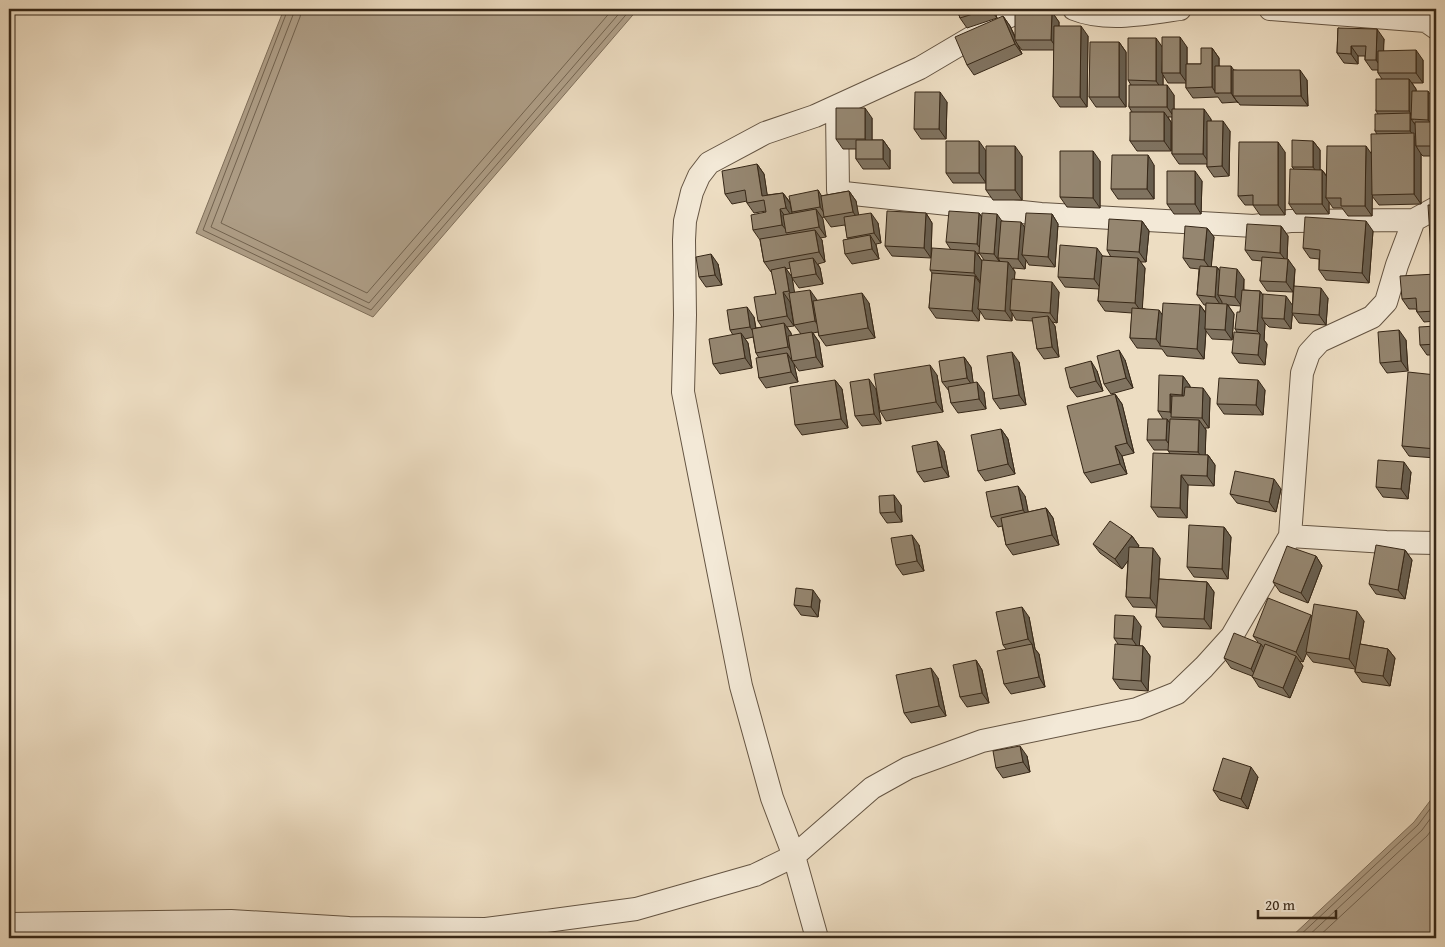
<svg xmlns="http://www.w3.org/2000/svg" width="1445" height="947" viewBox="0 0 1445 947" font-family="'Gentium Book Plus',serif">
  <rect width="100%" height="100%" fill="#edddc2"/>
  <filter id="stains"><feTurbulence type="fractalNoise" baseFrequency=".004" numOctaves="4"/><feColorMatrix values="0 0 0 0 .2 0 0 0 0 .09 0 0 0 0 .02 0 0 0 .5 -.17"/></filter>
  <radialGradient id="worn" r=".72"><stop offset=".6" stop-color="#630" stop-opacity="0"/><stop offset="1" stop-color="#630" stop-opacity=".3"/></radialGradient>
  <path fill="#af9f88" stroke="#7f6f5b" d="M284 9H638L373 317 196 233Z
    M1436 793V938H1290L1414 822Z"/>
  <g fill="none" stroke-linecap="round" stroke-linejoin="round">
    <path stroke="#726350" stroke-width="1" d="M288 9 203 230 371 310 631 9
      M294 9 293 15 211 227 369 303 623 9
      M302 9 300 17 221 223 367 293 613 9
      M1297 938 1418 825 1436 801
      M1306 938 1422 830 1436 811
      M1317 938 1427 836 1436 824"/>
    <defs>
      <path id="street" d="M1074 9C1106 22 1146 14 1180 9
        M1270 9 1426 21 1436 28
        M837 110 838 190 844 193 1041 214 1254 226 1290 221 1414 220 1436 208
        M1290 536 1386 542 1436 543
        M9 924 231 921 349 928 486 929 636 909 755 875 794 856 872 788 908 768 982 741 1137 709 1177 693 1204 667 1232 636 1290 536 1302 373 1309 353 1320 341 1372 317 1386 302 1397 265 1414 220
        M817 938 794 856 772 798 741 686 683 392 685 315 684 240 685 221 692 192 699 176 709 163 765 133 815 116 920 68 1003 19 1026 9"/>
    </defs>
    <use href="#street" stroke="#645442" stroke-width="24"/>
    <use href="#street" stroke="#f3e9d7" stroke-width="22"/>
  </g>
  <path fill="#807360" stroke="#362717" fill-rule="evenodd" d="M957 9H994L997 18 967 28 960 18Z
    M1384 9H1425V12H1387Z
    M1052 12 1059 22V26L1088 36 1087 107H1060L1053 97 1054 50H1022L1018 45 1022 54 974 75 967 65 1003 16 1010 26 1015 36Z
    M1338 28 1384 39 1383 51 1423 60V83H1412L1416 89V91L1435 101 1436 156H1423L1421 154V204L1379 205 1372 196V216H1348L1342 208H1333L1329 202V214H1296L1289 204 1294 169 1292 167 1313 141 1320 150V170H1322L1327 176 1371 154 1377 134 1375 131 1378 114 1376 111 1382 79 1378 73V70H1372L1365 60V56H1358V64L1344 63 1337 53Z
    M1119 42 1126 52V107H1096L1089 97Z
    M1162 46 1187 47V64H1201L1212 48 1219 58V66L1234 70 1307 80 1308 106 1240 105 1238 102 1222 103 1218 97 1193 98 1186 88V83H1168L1163 75V85L1174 95V109L1211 119V121L1230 131 1229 176 1214 177 1207 167V164H1179L1172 154V117H1168L1171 122V151H1137L1130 141 1132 112 1129 107 1131 85 1128 80Z
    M947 102 946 139H921L914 129Z
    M872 118V140H883L890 150V169H863L856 159V149H843L836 139Z
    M986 151 1022 156V200H993L986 190V183H953L946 173Z
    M1285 152V215H1260L1253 205H1245L1238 196Z
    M1100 161V208L1067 207 1060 197Z
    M757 164 764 174 767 195 783 193 790 202 818 190 821 196 849 191 856 201 858 215 878 223 881 243 876 244 879 259 852 264 845 254 848 239 845 225 831 227 824 217 822 218 826 237 820 238 822 240 825 262 818 264 820 268 823 284 799 288 792 278 791 268 786 269 792 277 794 293 817 300V301L869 303 875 338 826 346 819 336 818 332 813 333 819 342 823 367 799 371 794 364 798 382 766 388 759 378V358L756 353 753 337 745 339 748 343 752 368 720 374 713 364 733 335 730 330 754 317 756 328 762 327 758 321 776 294 772 272H771L764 262 760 240 753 230 766 212V211L754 213 747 203V201L732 204 725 194ZM790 302 794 325 801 334 791 336V333L787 327 794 326Z
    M1154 165V199H1118L1111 189Z
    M1202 181 1201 214H1174L1167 204Z
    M1436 205V260L1431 253Z
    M926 213 932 223 931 258 892 256 885 246Z
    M979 213 982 217 1002 221 1025 227 1052 214 1058 224 1055 267 1029 265 1026 260 1025 269 1013 268 1015 272 1014 279 1059 292 1057 323 1052 322 1055 326 1059 357 1044 359 1037 349 1033 321 1016 320 1012 313V321L985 319 980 311 979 321 936 318 929 308 932 273 930 270 951 250 946 242ZM977 253 980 254 984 260 982 261Z
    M1142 221 1149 231 1146 262H1140L1145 268 1142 308 1162 315 1200 305 1206 313V305H1204L1197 295 1199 269 1190 268 1183 258 1207 228 1214 237 1211 267H1217L1220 271 1244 279V290L1260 291 1263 295 1293 306 1291 329 1269 327 1265 323 1264 340 1267 344 1265 365 1239 363 1232 353 1237 332 1235 329 1240 312 1241 306 1228 305 1234 314 1232 340 1212 339 1206 331 1204 359 1167 356 1162 349 1137 348 1130 338 1132 313 1105 311 1098 301 1099 289 1065 287 1058 277 1102 256 1111 257 1107 250Z
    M1281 226 1288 236 1287 259 1295 269 1294 286 1328 298 1326 325 1299 323 1292 313 1293 292 1267 291 1260 281 1262 261 1252 260 1245 250Z
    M1373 231 1369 283 1326 280 1319 270V259L1310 258 1303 248Z
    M718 264 722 285 706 287 699 277Z
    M1436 274V321L1424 322 1417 312 1416 309H1409L1402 299Z
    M1436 326V355H1427L1420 345Z
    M1406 340 1408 371 1387 373 1380 363Z
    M964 357 971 367 973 383 984 392 986 409 958 413 951 403 949 391 942 382Z
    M1125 360 1133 388 1111 394 1104 384Z
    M1019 362 1026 405 1000 409 993 399Z
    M1097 371 1103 391 1077 397 1070 388Z
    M937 375 943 412 886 421 880 411Z
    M1436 375V458L1409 456 1402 446Z
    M1183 376 1190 386V388L1210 398 1209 428H1205L1206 430 1205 455H1208L1215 465 1214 486 1188 485 1187 518 1158 517 1151 507 1170 454 1168 450H1154L1147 440 1163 419 1158 411Z
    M835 380 842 389 848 428 802 435 795 425Z
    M876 389 881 424 862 426 855 416Z
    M1265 390 1263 415 1224 414 1217 404Z
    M1115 394 1122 404 1134 453 1122 456 1127 474 1091 483 1084 473Z
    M1001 429 1008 439 1015 474 985 481 978 471Z
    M944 451 949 477 924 482 917 472Z
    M1411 472 1408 499 1383 497 1376 487Z
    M1281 489 1276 512 1237 503 1230 494Z
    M1025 496 1028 512 1046 508 1053 518 1059 545 1013 555 1006 545 1002 526 998 527 991 517Z
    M1436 503V532L1431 525Z
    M901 505 902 522 887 523 880 513Z
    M1224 527 1231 537 1228 579 1194 577 1187 567Z
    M1132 536 1139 546 1138 547 1160 558 1159 579 1207 582 1214 592 1211 629 1163 627 1156 617 1157 608 1133 607 1126 597 1128 560 1122 569 1100 553 1093 544Z
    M919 545 924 571 903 575 896 565Z
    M1405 550 1412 560 1405 599 1376 594 1369 584Z
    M1316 556 1322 566 1308 603 1280 592 1273 582Z
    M820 600 818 617 801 615 794 605Z
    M1029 617 1035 649 1039 654 1045 687 1011 694 1004 684 1006 649 1003 645Z
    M1312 617 1364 621 1360 644 1388 649 1395 658 1390 686 1362 682 1355 672V669L1313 662 1306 653 1303 662 1299 661 1303 666 1290 698 1259 687 1252 676 1231 668 1224 658 1258 642 1253 636Z
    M1141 626 1139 646H1143L1150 656 1148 691 1120 689 1113 679 1118 644 1114 638Z
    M976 660 982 670 989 703 967 707 960 697Z
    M938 678 946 716 911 723 904 713Z
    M1027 756 1030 772 1003 778 996 768Z
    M1258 777 1248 809 1220 800 1213 790Z"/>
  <path fill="#685e4e" stroke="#362717" d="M990 9H994L997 18Z
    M1052 12 1059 22 1058 50 1051 40Z
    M1003 16 1010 26 1016 40H1015L1018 45 1022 54 1015 44Z
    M1081 26 1088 36 1087 107 1080 97Z
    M1377 29 1384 39 1383 70 1376 60Z
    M1180 37 1187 47V83L1180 73Z
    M1156 38 1163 48 1162 73 1163 75V91L1156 81Z
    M1119 42 1126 52V107L1119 97Z
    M1351 46 1358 56V64L1351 54Z
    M1212 48 1219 58V93H1216L1212 87Z
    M1416 50 1423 60V83L1416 73Z
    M1231 66 1238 76 1233 96 1238 103 1231 93Z
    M1300 70 1307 80 1308 106 1301 96Z
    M1409 79 1416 89V119H1415L1409 111Z
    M1167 85 1174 95V117L1167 107Z
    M1428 91 1435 101V129L1428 120Z
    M940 92 947 102 946 139 939 129Z
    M865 108 872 118V149L865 139Z
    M1204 109 1211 119 1210 164 1203 154Z
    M1164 112 1171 122V151L1164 141Z
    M1410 113 1414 119H1411L1417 127 1416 146 1421 154V204L1414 194V136L1410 131Z
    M1223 121 1230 131 1229 176 1222 166Z
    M883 140 890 150V169L883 159Z
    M979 141 986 151V183L979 173Z
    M1313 141 1320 150V177L1313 167Z
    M1278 142 1285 152V215L1278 205Z
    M1015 146 1022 156V200L1015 190Z
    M1366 146 1373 156 1372 216 1365 206Z
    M1093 151 1100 161V208L1093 198Z
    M1148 155 1154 165V199L1147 189Z
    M757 164 764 174 769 206 762 196Z
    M1322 170 1329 180 1326 198 1329 202V214L1322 204Z
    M1195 171 1202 181 1201 214 1195 204Z
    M818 190 824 200 827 217 820 207Z
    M849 191 856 201 860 222 853 212Z
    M783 193 790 203 793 218 786 208Z
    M780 209 787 219 788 232 782 225Z
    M816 209 823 219 826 237 819 227Z
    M871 213 878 223 881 243 874 233Z
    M926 213 932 223 931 258 924 248Z
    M979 213 986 223 984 254 977 244Z
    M997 214 1004 224 998 258 1001 263V264L994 254Z
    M1052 214 1058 224 1055 267 1048 257Z
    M1142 221 1149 231 1146 262 1139 252Z
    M1366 221 1373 231 1369 283 1362 273Z
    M1021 222 1028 232 1022 255 1026 260 1025 269 1018 259Z
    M1281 226 1288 236 1287 262 1280 253Z
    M1207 228 1214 237 1211 270 1204 260Z
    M815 230 822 240 825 262 819 252Z
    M870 235 876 245 879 259 872 249Z
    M1097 248 1104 258 1101 289 1094 279Z
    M975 251 982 261 981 283 974 273Z
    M711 254 718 264 722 285 715 275Z
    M813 258 820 268 823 284 816 274Z
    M1138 258 1145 268 1142 313 1135 303Z
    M1288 259 1295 269 1293 292 1286 282Z
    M1008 262 1015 272 1012 310H1010L1012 313V321L1005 311Z
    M785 267 792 277 796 301 789 291Z
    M1217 267 1224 277 1218 295 1222 302V307L1215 297Z
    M1237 269 1244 279 1242 307 1235 297Z
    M975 276 982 286 978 309 980 311 979 321 972 311Z
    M1052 282 1059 292 1057 323 1050 313Z
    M1321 288 1328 298 1326 325 1319 315Z
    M810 290 817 300 822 331 815 321Z
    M1260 291 1267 301 1262 318 1265 323 1264 340 1267 344 1265 365 1258 355 1260 334 1257 331Z
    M783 292 790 302 794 326 787 316Z
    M862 293 869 303 875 338 868 328Z
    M1286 296 1293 306 1291 329 1284 319Z
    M1227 304 1234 314 1232 340 1225 330Z
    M1200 305 1207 315 1205 329 1206 331 1204 359 1197 349Z
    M747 307 754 317 757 337 750 327Z
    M1159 310 1166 320 1161 346 1156 339Z
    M1048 316 1055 326 1059 357 1052 347Z
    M784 323 791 333 795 357 788 347Z
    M1399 330 1406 340 1408 371 1401 361Z
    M812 332 819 342 823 367 816 357Z
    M741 333 748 343 752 368 745 358Z
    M1119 350 1125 360 1133 388 1126 378Z
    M1012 352 1019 362 1026 405 1019 395Z
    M787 353 794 364 798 382 791 372Z
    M964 357 971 367 974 388 967 378Z
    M1091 361 1097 371 1103 391 1096 381Z
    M930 365 937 375 943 412 936 402Z
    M1183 376 1190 386 1189 404 1182 395Z
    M869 379 876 389 881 424 874 414Z
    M835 380 842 389 848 428 841 419Z
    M1258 380 1265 390 1263 415 1256 405Z
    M977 382 984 392 986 409 979 399Z
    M1203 388 1210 398 1209 428 1202 418Z
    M1115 394 1122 404 1134 453 1127 443Z
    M1170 394 1177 404 1174 417 1170 412Z
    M1167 419 1174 429 1173 450 1166 440Z
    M1199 420 1206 430 1205 462 1198 452Z
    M1001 429 1008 439 1015 474 1008 464Z
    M937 441 944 451 949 477 942 467Z
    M1115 446 1122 456 1127 474 1120 464Z
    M1208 455 1215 465 1214 486 1207 476Z
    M1404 462 1411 472 1408 499 1401 489Z
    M1181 475 1188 485 1187 518 1180 508Z
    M1274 479 1281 489 1276 512 1269 502Z
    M1018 486 1025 496 1030 520 1023 510Z
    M894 495 901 505 902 522 895 512Z
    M1046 508 1053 518 1059 545 1052 535Z
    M1224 527 1231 537 1228 579 1222 569Z
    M912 535 919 545 924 571 917 561Z
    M1132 536 1139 546 1122 569 1115 559Z
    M1153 548 1160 558 1157 608 1150 598Z
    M1405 550 1412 560 1405 599 1398 590Z
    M1316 556 1322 566 1308 603 1301 593Z
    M1207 582 1214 592 1211 629 1204 619Z
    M813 590 820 600 818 617 811 607Z
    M1022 607 1029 617 1035 649 1039 654 1045 687 1039 677 1032 644 1028 639Z
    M1357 611 1364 621 1356 669 1349 659Z
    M1311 615 1318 625 1303 662 1296 652Z
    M1134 616 1141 626 1139 649 1132 639Z
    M1261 644 1268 654 1258 679 1251 669Z
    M1143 646 1150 656 1148 691 1141 681Z
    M1388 649 1395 658 1390 686 1383 676Z
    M1296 656 1303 666 1290 698 1283 688Z
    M976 660 982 670 989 703 982 693Z
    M931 668 938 678 946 716 939 706Z
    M1020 746 1027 756 1030 772 1023 762Z
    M1251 767 1258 777 1248 809 1241 799Z"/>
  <path fill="#958670" stroke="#362717" d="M957 9H989L960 18Z
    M1015 11 1052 12 1051 40H1015Z
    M1003 16 1015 44 967 65 955 37Z
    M1054 26H1081L1080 97H1053Z
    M1338 28 1377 29 1376 60H1365L1366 46H1351V54L1337 53Z
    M1162 37H1180V73H1162Z
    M1128 38H1156V81L1128 80Z
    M1090 42H1119V97H1089Z
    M1201 48H1212V87L1186 88V64H1201Z
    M1416 50V73H1378V51Z
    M1215 66H1231V93H1215Z
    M1233 70H1300L1301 96H1233Z
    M1376 79H1409V111H1376Z
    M1129 85H1167V107H1129Z
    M1412 91H1428V120L1411 119Z
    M915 92H940L939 129H914Z
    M836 108H865V139H836Z
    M1172 109H1204L1203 154H1172Z
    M1130 112H1164V141H1130Z
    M1410 113V131H1375V114Z
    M1207 121H1223L1222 166 1207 167Z
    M1415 122H1436V146H1416Z
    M1414 133V194L1372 195 1371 134Z
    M856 140H883V159H856Z
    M1292 140 1313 141V167H1292Z
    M946 141H979V173H946Z
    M1239 142H1278V205H1253V195L1238 196Z
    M986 146H1015V190H986Z
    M1327 146H1366L1365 206H1341V198H1326Z
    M1060 151H1093V198L1060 197Z
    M1112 155H1148L1147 189H1111Z
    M757 164 762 196 783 193 786 208 780 209 782 225 753 230 751 215 766 212 764 200 747 203 745 190 725 194 722 171Z
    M1290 169 1322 170V204H1289Z
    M1167 171H1195V204H1167Z
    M818 190 820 207 792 212 789 196Z
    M849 191 853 212 824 217 821 196Z
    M1428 205H1436V252L1431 253Z
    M816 209 819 227 786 233 783 215Z
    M887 211 926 213 924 248 885 246Z
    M949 211 979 213 977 244 946 242Z
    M871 213 874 233 847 238 844 217Z
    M982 213 997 214 994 254 979 253Z
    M1026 213 1052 214 1048 257 1022 255Z
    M1305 217 1366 221 1362 273 1319 270 1320 250 1303 248Z
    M1109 219 1142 221 1139 252 1107 250Z
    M1001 221 1021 222 1018 259 998 258Z
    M1247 224 1281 226 1280 253 1245 250Z
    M1185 226 1207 228 1204 260 1183 258Z
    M815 230 819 252 764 262 760 239Z
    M870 235 872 249 845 254 843 240Z
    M1060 245 1097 248 1094 279 1058 277Z
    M932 248 975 251 974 273 930 270Z
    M711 254 715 275 699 277 696 257Z
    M1102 256 1138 258 1135 303 1098 301Z
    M1262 257 1288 259 1286 282 1260 281Z
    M813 258 816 274 792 278 789 262Z
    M982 260 1008 262 1005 311 978 309Z
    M1200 266 1217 267 1215 297 1197 295Z
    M785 267 789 291 783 292 787 316 758 321 754 297 776 294 771 270Z
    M1220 267 1237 269 1235 297 1218 295Z
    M932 273 975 276 972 311 929 308Z
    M1436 274V311L1417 312 1416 298 1402 299 1400 276Z
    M1012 279 1052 282 1050 313 1010 310Z
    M1294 286 1321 288 1319 315 1292 313Z
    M810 290 815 321 794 325 789 293Z
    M1242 290 1260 291 1257 331 1235 329 1237 312H1240Z
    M862 293 868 328 819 336 813 301Z
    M1263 294 1286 296 1284 319 1262 318Z
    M1163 303 1200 305 1197 349 1160 346Z
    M1206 303 1227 304 1225 330 1205 329Z
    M747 307 750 327 730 330 727 310Z
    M1132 308 1159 310 1156 339 1130 338Z
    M1048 316 1052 347 1037 349 1032 318Z
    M784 323 788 347 756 353 752 329Z
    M1436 326V344L1420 345 1419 327Z
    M1399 330 1401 361 1380 363 1378 332Z
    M812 332 816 357 792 361 788 336Z
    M1234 332 1260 334 1258 355 1232 353Z
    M741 333 745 358 713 364 709 339Z
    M1119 350 1126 378 1104 384 1097 356Z
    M1012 352 1019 395 993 399 987 356Z
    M787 353 791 372 759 378 756 358Z
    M964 357 967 378 942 382 939 361Z
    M1091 361 1096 381 1070 388 1065 368Z
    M930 365 936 402 880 411 874 374Z
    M1408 372 1436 375V449L1402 446Z
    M1159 375 1183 376 1182 395 1170 394V412L1158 411Z
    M1219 378 1258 380 1256 405 1217 404Z
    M869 379 874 414 855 416 850 382Z
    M835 380 841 419 795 425 790 387Z
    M977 382 979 399 951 403 948 387Z
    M1185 387 1203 388 1202 418 1171 417 1172 396H1184Z
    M1115 394 1127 443 1115 446 1120 464 1084 473 1067 406Z
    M1148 419H1167L1166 440H1147Z
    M1170 419 1199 420 1198 452 1168 451Z
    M1001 429 1008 464 978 471 971 435Z
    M937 441 942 467 917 472 912 446Z
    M1153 453 1208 455 1207 476 1181 475 1180 508 1151 507Z
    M1378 460 1404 462 1401 489 1376 487Z
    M1235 471 1274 479 1269 502 1230 494Z
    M1018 486 1023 510 991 517 986 492Z
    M894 495 895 512 880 513 879 496Z
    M1433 503H1436V526L1431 525Z
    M1046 508 1052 535 1006 545 1001 518Z
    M1110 521 1132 536 1115 559 1093 544Z
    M1189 525 1224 527 1222 569 1187 567Z
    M912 535 917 561 896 565 891 538Z
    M1376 545 1405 550 1398 590 1369 584Z
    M1287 546 1316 556 1301 593 1273 582Z
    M1129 547 1153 548 1150 598 1126 597Z
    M1436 554V569L1434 568Z
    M1159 579 1207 582 1204 619 1156 617Z
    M796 588 813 590 811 607 794 605Z
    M1268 598 1311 615 1296 652 1253 636Z
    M1314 604 1357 611 1349 659 1306 652Z
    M1022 607 1028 639 1003 645 996 612Z
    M1115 615 1134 616 1132 639 1114 638Z
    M1234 633 1261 644 1251 669 1224 658Z
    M1032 644 1039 677 1004 684 997 651Z
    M1115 644 1143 646 1141 681 1113 679Z
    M1265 644 1296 656 1283 688 1252 677Z
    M1360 644 1388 649 1383 676 1355 672Z
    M976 660 982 693 960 697 953 665Z
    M931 668 939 706 904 713 896 675Z
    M1020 746 1023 762 996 768 993 751Z
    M1223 758 1251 767 1241 799 1213 790Z"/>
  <rect width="1445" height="947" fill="none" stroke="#edddc2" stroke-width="30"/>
  <rect x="10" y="10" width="1425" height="927" fill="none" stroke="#362717" stroke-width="2.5"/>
  <rect x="15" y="15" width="1415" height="917" fill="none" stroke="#362717"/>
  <path d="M1258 910v8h78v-8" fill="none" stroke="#362717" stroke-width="2.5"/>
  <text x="1265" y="910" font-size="15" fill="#362717" stroke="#f3e9d7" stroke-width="4" paint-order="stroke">20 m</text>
  <rect width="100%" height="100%" filter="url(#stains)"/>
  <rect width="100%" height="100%" fill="url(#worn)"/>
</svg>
